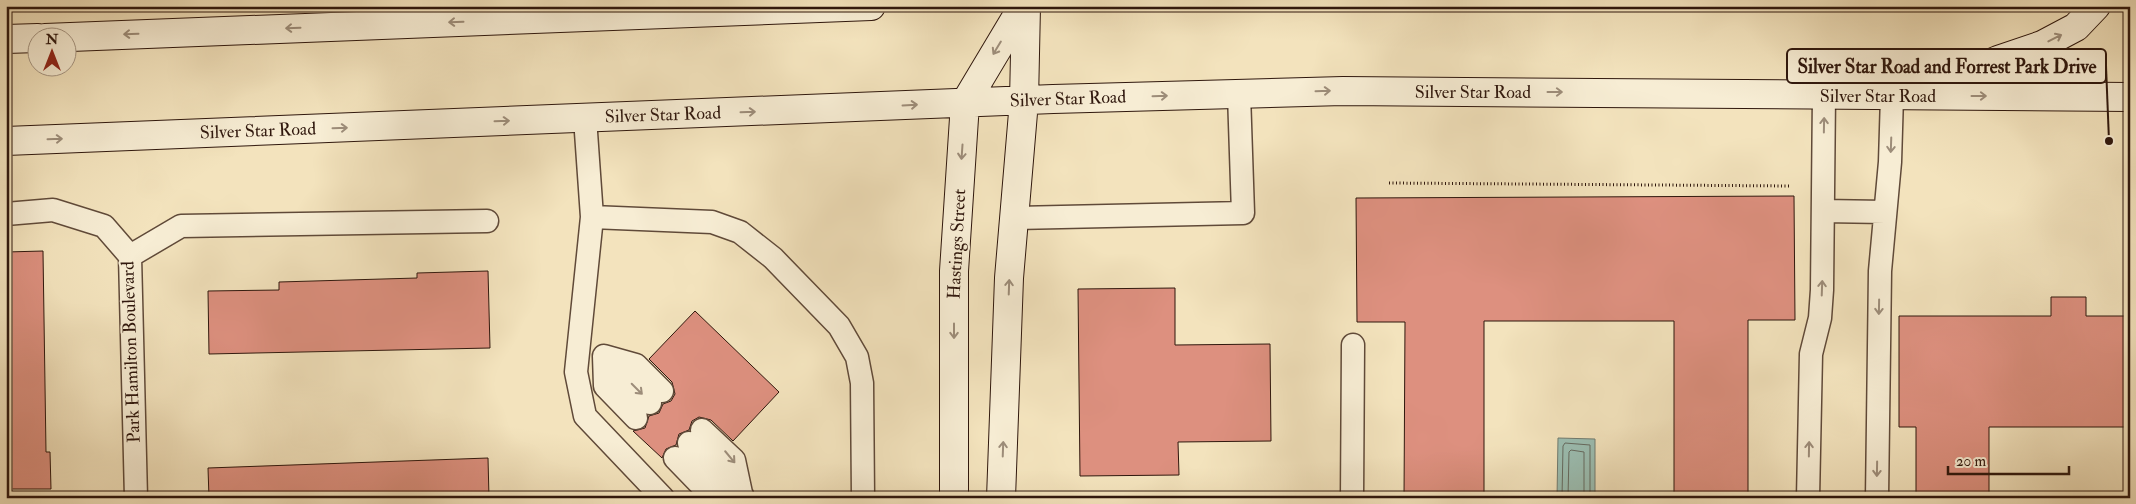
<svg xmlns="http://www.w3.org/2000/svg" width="2136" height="504" viewBox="0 0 2136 504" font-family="'IM FELL Double Pica',serif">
  <rect width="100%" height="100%" fill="#f3e3bd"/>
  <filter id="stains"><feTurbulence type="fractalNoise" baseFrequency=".004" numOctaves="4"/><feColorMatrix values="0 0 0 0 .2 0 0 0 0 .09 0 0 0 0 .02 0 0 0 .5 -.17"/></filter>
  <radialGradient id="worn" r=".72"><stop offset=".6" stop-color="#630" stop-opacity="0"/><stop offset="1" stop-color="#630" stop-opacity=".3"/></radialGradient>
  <path fill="#9bbeb2" stroke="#707b70" d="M1558 438 1595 439V498H1557Z"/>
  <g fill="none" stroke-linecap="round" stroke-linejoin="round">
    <path stroke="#656a60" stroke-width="1" d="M1562 498 1563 446 1565 443 1590 445V498
      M1568 498 1569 452 1571 450 1584 452V498"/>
  </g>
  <path fill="#dd907f" stroke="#2f170d" d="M1794 196 1795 320H1748V498H1674V321H1484V498H1404L1405 322H1357L1356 198Z
    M43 251 46 452H50L51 489H6V252Z
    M488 271 490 348 209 354 208 291 279 290V282L417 278V273Z
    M1175 288V345L1270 344 1271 441 1178 442 1179 475 1080 476 1078 289Z
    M2051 297H2086V316H2130V427H1989V498H1916V427H1899V316H2051Z
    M695 311 779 392 733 441 711 420 699 417 692 421 689 430 679 434 676 445 666 449 662 458 633 431 645 428 649 416 659 413 663 404 671 401 675 394 672 382 649 359Z
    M488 458 489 498H209L208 468Z"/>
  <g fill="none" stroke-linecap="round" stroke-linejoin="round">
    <defs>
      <path id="lane" d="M585 118 592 217 712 222 740 232 773 258 839 326 857 357 862 383 863 498
        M1823 211 1885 212
        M6 214 53 210 104 226 130 256 136 498
        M592 217 576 372 585 416 663 498
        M1015 218 1243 213 1239 94
        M130 256 181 226 487 221
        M605 357 650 403
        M636 418 605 386 604 356 636 365 662 391
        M689 443 742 495
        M675 458 706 490 741 493 734 460 702 430
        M1352 498 1353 345
        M1808 498 1811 354 1820 318 1822 290 1824 95
        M1877 498 1880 271 1890 162 1892 96"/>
      <path id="secondary" d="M45 38 871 6
        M6 39 38 38
        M1923 92 1998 60 2042 45 2076 27 2096 6
        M6 141 1053 99 1343 91 2130 97
        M954 498V271L965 103 1023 6
        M1001 498 1009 278 1024 101 1026 6"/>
    </defs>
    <use href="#lane" stroke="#604a39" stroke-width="25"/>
    <use href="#secondary" stroke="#2f170d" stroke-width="30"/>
    <path stroke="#2f170d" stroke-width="3" stroke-dasharray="1 2.5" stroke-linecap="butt" d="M1389 183 1791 186"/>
    <use href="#lane" stroke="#f7edd4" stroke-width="22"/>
    <use href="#secondary" stroke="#f7edd4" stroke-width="28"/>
  </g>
  <defs><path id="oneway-shaft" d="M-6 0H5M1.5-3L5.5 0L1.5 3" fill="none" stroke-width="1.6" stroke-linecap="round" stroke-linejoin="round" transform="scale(1.25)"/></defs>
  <g stroke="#9d8d7a">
    <use href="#oneway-shaft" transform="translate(456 22) rotate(178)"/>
    <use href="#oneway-shaft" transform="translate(293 28) rotate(178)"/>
    <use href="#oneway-shaft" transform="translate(131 34) rotate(178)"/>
    <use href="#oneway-shaft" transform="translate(2055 38) rotate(-27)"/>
    <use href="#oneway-shaft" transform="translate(997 48) rotate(121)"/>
    <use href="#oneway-shaft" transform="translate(1323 91) rotate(-2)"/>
    <use href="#oneway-shaft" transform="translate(1555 92)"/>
    <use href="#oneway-shaft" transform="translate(1160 96) rotate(-2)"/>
    <use href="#oneway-shaft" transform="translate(1979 96)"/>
    <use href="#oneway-shaft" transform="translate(910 105) rotate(-3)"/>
    <use href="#oneway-shaft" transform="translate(748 112) rotate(-2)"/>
    <use href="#oneway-shaft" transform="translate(502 121) rotate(-2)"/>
    <use href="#oneway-shaft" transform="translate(1824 125) rotate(-89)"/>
    <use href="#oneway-shaft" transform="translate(340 128) rotate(-2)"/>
    <use href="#oneway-shaft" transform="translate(55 139) rotate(-2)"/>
    <use href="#oneway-shaft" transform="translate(1891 145) rotate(92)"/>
    <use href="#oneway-shaft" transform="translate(962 152) rotate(94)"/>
    <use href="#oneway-shaft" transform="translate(1009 287) rotate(-88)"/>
    <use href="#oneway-shaft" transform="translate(1822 288) rotate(-88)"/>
    <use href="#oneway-shaft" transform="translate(1879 307) rotate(91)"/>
    <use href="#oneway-shaft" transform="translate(954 331) rotate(90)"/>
    <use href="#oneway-shaft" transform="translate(637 389) rotate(45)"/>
    <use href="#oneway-shaft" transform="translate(1003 449) rotate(-88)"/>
    <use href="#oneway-shaft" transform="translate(1809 449) rotate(-89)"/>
    <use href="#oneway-shaft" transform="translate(730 457) rotate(50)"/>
    <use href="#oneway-shaft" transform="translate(1877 469) rotate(91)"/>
  </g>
  <g text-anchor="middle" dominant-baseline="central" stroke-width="4" stroke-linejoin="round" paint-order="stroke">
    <g font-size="18" fill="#2f170d" stroke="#f7edd4">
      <text x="1473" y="92">Silver Star Road</text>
      <text x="1878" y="96">Silver Star Road</text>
      <text transform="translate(1068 99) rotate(-2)">Silver Star Road</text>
      <text transform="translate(663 115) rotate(-2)">Silver Star Road</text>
      <text transform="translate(258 131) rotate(-2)">Silver Star Road</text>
      <text transform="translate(957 244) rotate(-87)">Hastings Street</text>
      <text transform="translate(131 352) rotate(-92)">Park Hamilton Boulevard</text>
    </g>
  </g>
  <path fill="none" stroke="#2f170d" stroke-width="2" d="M2109 141L2106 66"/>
  <circle fill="#2f170d" stroke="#f7edd4" stroke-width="2" cx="2109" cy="141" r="5"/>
  <rect fill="#f7edd4" stroke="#2f170d" stroke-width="2" x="1787" y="49" width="319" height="34" rx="5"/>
  <g font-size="19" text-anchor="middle" font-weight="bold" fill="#2f170d">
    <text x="1947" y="73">Silver Star Road and Forrest Park Drive</text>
  </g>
  <rect width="2136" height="504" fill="none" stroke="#f3e3bd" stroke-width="25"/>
  <rect x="8" y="8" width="2121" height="489" fill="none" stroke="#2f170d" stroke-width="2.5"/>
  <rect x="12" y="12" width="2111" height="479" fill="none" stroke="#2f170d"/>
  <g transform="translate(52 52)"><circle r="24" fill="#f7edd4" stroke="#a79784"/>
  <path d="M0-4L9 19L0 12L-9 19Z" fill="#8f2418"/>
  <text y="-8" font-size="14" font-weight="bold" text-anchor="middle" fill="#2f170d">N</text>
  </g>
  <path d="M1948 466v8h121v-8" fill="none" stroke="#2f170d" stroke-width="2.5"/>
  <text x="1956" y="466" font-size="15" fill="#2f170d" stroke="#f7edd4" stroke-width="4" paint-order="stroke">20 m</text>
  <rect width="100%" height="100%" filter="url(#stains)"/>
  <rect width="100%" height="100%" fill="url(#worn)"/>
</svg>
